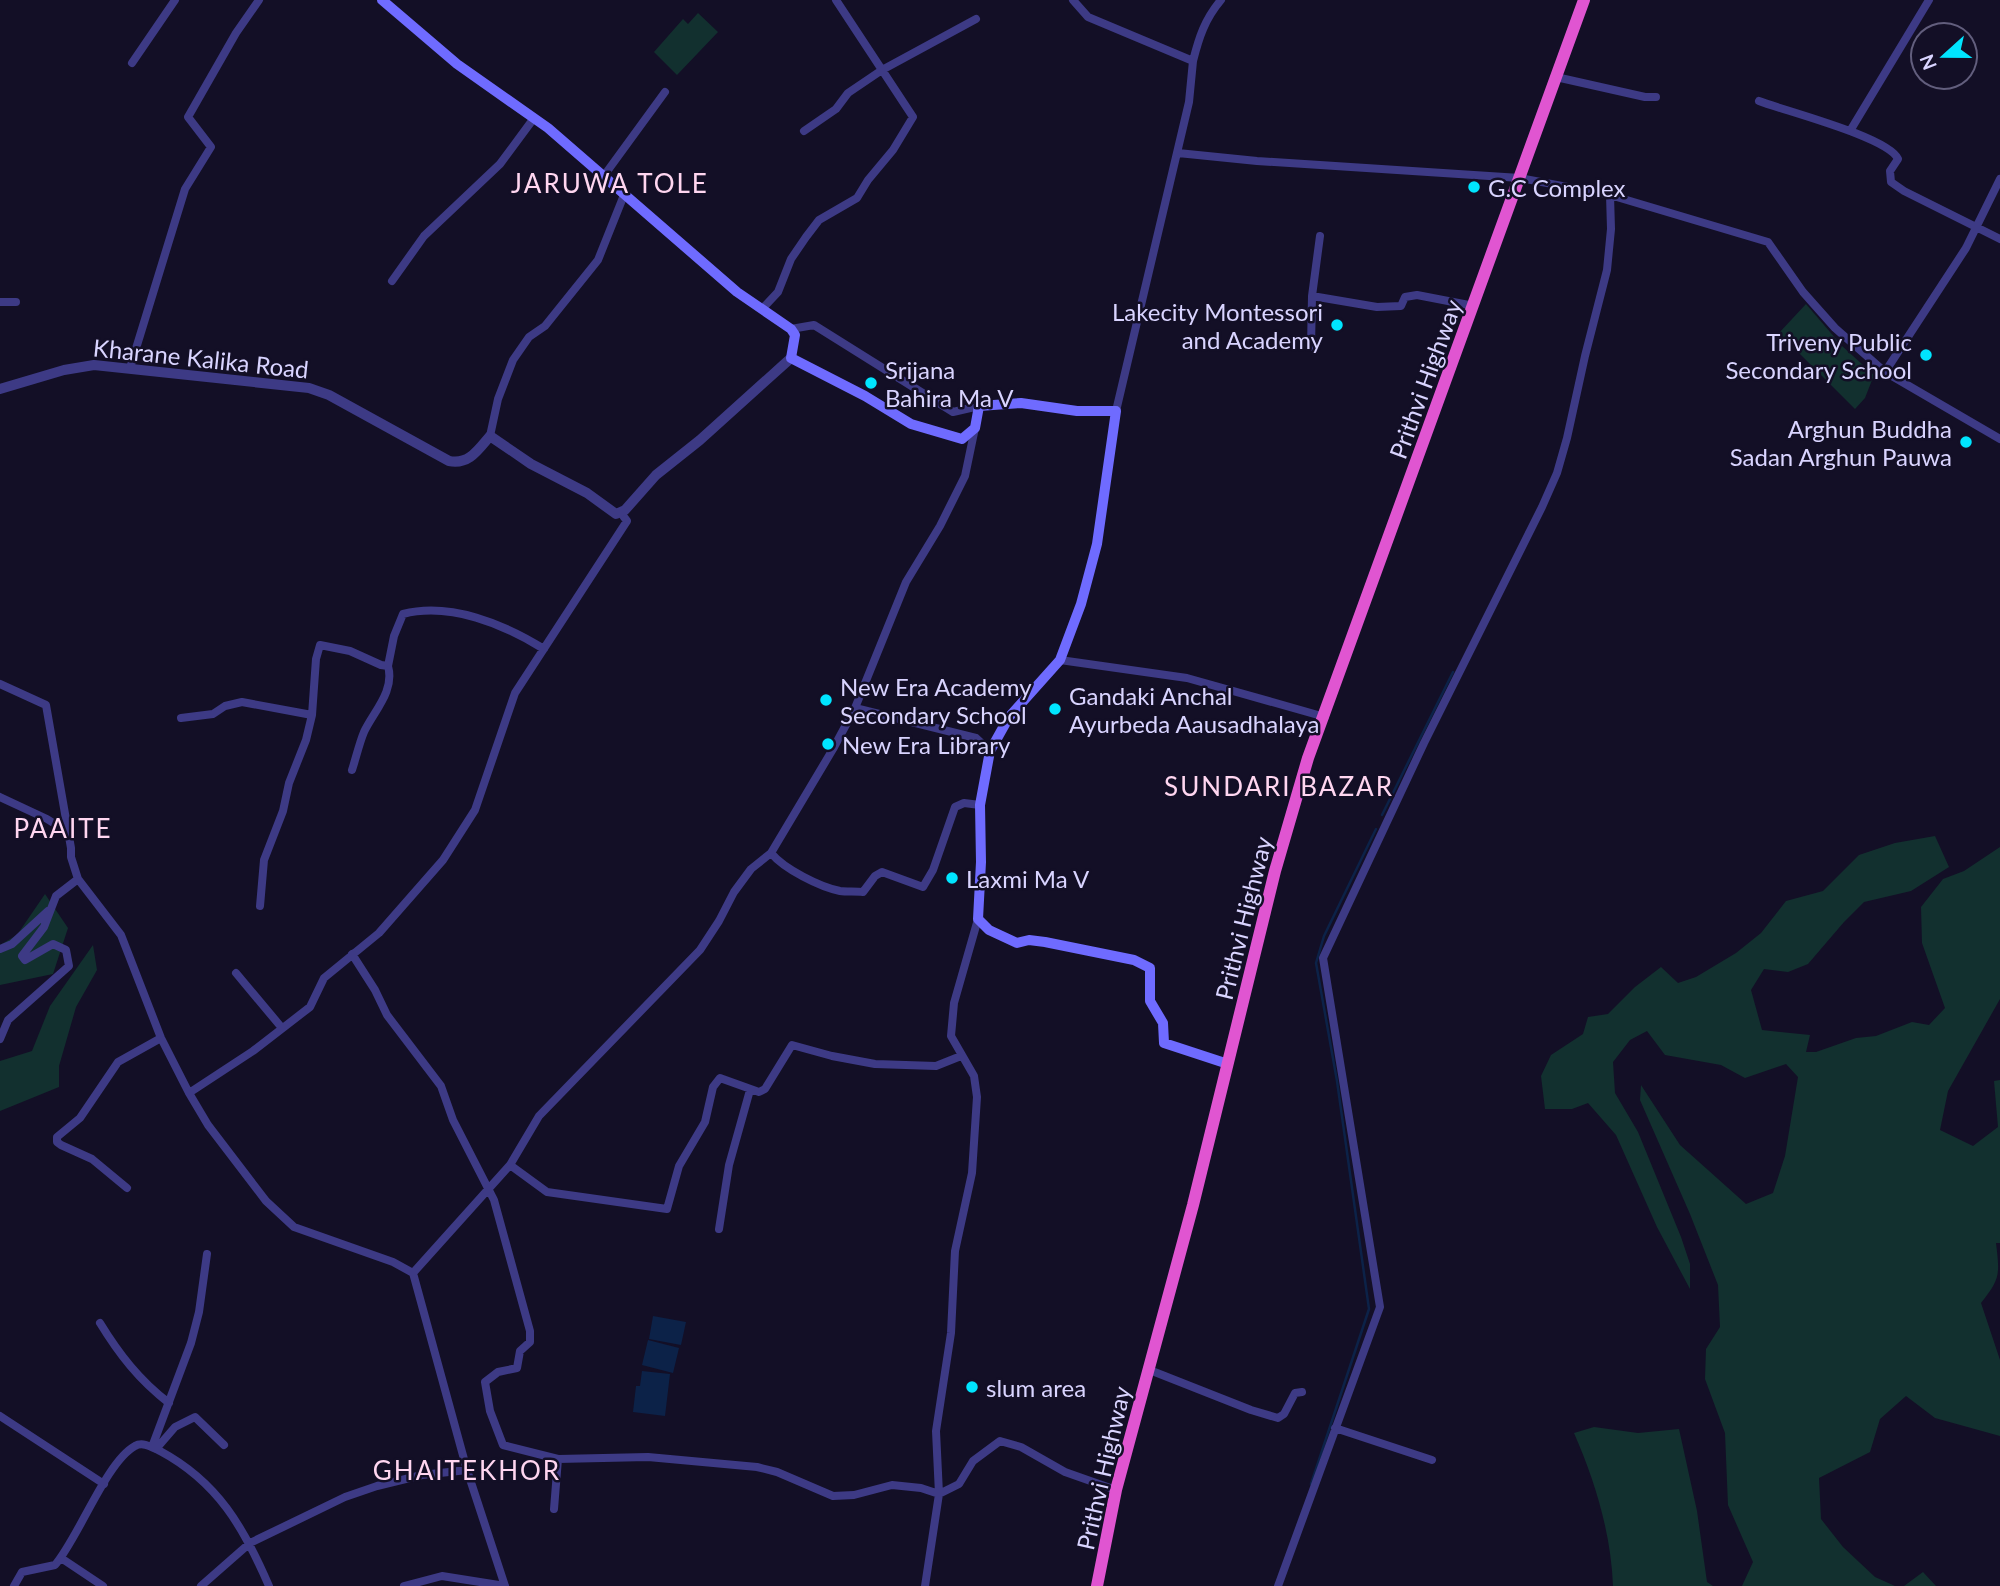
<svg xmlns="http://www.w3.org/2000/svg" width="2000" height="1586" viewBox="0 0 2000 1586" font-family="Lato,sans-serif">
  <rect width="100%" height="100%" fill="#130f26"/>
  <path fill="#12302f" d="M698 13 718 32 677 75 654 52 683 19 688 24Z
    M1806 304 1842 346 1874 375 1865 398 1855 409 1779 333Z
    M1935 836 1949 867 1911 891 1864 902 1844 922 1808 964 1788 972 1764 969 1751 990 1762 1030 1810 1035 1806 1052H1816L1856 1038 1876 1036 1912 1022 1929 1025 1945 1008 1922 943 1921 907 1943 879 1964 871 2000 847V999L1948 1091 1940 1130 1973 1146 1998 1127 1994 1081 2000 1080V1243H1996C2000 1275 2000 1279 1981 1303L2000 1360V1436L1935 1418 1906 1396 1880 1419 1870 1452 1819 1478 1821 1519 1843 1547 1875 1577 1895 1586H1742L1753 1562 1728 1505 1725 1433 1705 1379 1706 1349 1720 1327 1718 1285 1690 1214 1640 1100 1641 1085 1680 1145 1746 1204 1773 1193 1785 1156 1798 1077 1786 1064 1745 1078 1721 1065 1665 1055 1647 1031 1630 1040 1613 1062 1615 1093 1638 1132 1681 1237 1690 1264V1289L1657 1227 1616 1135 1588 1103 1572 1109H1545L1541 1076 1551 1055 1583 1034 1588 1017 1608 1014 1635 987 1661 967 1678 983 1696 977 1736 953 1761 933 1786 901 1823 891 1859 855 1895 843Z
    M45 894 68 928 53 974 0 985V945L17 935Z
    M93 945 97 970 76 1007 59 1066V1087L0 1111V1061L32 1051 50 1006Z
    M1594 1427 1638 1433 1679 1429 1697 1511 1707 1582 1713 1586H1613C1611 1533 1595 1481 1574 1433Z
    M1923 1572 1936 1586H1904Z"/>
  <path fill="#0c2248" d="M653 1316 686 1322 681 1345 649 1339Z
    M648 1340 679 1348 673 1373 642 1365Z
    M642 1371 670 1374 665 1416 633 1412 636 1386H640Z"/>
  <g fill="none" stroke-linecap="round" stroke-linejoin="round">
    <path stroke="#0c2248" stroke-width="2.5" d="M1382 815 1453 672
      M1311 1484 1369 1309 1337 1081 1316 963 1324 936 1376 829"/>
    <path stroke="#3d3a85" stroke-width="8" d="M1073 0 1088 17 1193 61 1189 102 1116 411
      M1193 61C1199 37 1205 19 1221 0
      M132 63 175 0
      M1556 77 1645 97H1656
      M1759 101C1785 111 1888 137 1898 159L1890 171 1891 182 1904 191 2000 239
      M804 131 836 109 848 93 882 70 976 19
      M1850 131 1929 0
      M1178 153 1257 161 1520 178 1610 195 1768 242 1803 292 1835 328 1885 372 2000 439
      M603 177 665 92
      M392 281 424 236 500 164 534 118
      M1312 296 1320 236
      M0 302H16
      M763 308 778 292 791 259 806 237 819 220 857 198 868 180 893 150 913 117 836 0
      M791 329 814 325 953 412 979 406
      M1311 347 1312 296 1377 307 1401 306 1405 297 1417 295 1474 306
      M130 368 185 189 211 147 188 117 236 33 259 0
      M1885 372 1966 248 2000 179
      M490 436 498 399 513 360 529 337 545 326 598 260 624 195
      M1060 660 1187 678 1325 717
      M0 684 46 705 71 848V857L78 879 121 935 161 1038 189 1093 208 1125 266 1201 294 1227 393 1262 413 1273 467 1470 505 1586
      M855 708 976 738 990 751
      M181 718 213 714 225 706 242 702 312 715 316 659 320 645 350 651 381 665 388 666 394 636 403 614C450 602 504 624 544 649
      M352 770C356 758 359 744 364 732 374 711 395 691 388 666
      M0 797 47 819 69 833
      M771 853C784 869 820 887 840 891 847 892 856 891 863 892L875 876 882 872 923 887 933 870 955 807 964 803 980 805
      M260 906 264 860 283 811 289 783 306 740 312 715
      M0 949 12 944 48 911
      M352 954 375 990 387 1015 441 1086 453 1120 494 1200 530 1331V1342L520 1351 517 1368 498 1372 485 1382 490 1411 503 1445 558 1459 648 1457 757 1467 777 1472 833 1496 854 1495 892 1485 921 1488 939 1494 959 1484 973 1461 1000 1441 1021 1447 1065 1472 1116 1490
      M236 973 282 1028
      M0 1039 8 1020 69 966 66 950 53 944 25 960 22 956 44 927 56 896 78 879
      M189 1093 253 1051 310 1007 324 978 379 933 443 860 475 810 515 693 627 521 621 513
      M510 1165 547 1192 667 1209 679 1166 705 1122 713 1087 720 1078 759 1092 765 1089 792 1045 832 1056 875 1064 936 1066 961 1056
      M127 1188 92 1159 61 1145 57 1142V1137L80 1118 118 1062 161 1038
      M719 1229 729 1165 750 1090
      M413 1273 510 1165 539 1116 700 950 719 921 734 892 751 869 771 853 833 749 855 708 906 582 940 526 965 476 975 428
      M100 1323C119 1354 139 1380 169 1403
      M1147 1369 1251 1410 1278 1418 1284 1414 1295 1393 1302 1392
      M0 1416 104 1484
      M1335 1428 1432 1460
      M152 1447 191 1343 199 1312 207 1254
      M156 1449 175 1427 195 1417 224 1445
      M554 1509 558 1459
      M61 1558 103 1586
      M14 1586 22 1572 55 1565C79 1537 106 1462 135 1446 143 1441 153 1448 160 1451 218 1482 244 1528 269 1586
      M201 1586 250 1543 345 1497 377 1486 422 1475 467 1470
      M404 1586 442 1576 505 1586
      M925 1586 939 1494 936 1431 951 1333 955 1251 972 1173 977 1097 974 1076 951 1036 954 1003 978 919
      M1278 1586 1380 1307 1323 958 1424 743 1542 507 1557 473 1567 438 1585 356 1607 270 1611 229 1610 195"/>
    <path stroke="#3d3a85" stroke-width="10" d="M0 389 64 370 94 365 309 388 329 395 449 461C469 465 478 450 490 436L531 464 587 493 616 514 625 510 656 475 700 440 791 358"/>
    <path stroke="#6f6bff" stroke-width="10" d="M382 0 457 64 548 128 737 292 791 329 795 335 791 358 865 396 911 424 962 439 975 428 979 406 1021 403 1077 411H1116L1097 544 1081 604 1060 660 1009 717 990 751 980 805 981 862 978 919 989 930 1017 943 1029 940 1045 942 1134 960 1150 968V1001L1163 1023 1164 1043 1228 1064"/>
    <path stroke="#e055d1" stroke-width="12" d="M1097 1586 1116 1490 1193 1205 1275 871 1308 758 1584 0"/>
  </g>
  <g fill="#00e5ff" stroke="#130f26" stroke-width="2.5">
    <circle cx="1474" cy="187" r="7"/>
    <circle cx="1337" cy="325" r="7"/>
    <circle cx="1926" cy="355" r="7"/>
    <circle cx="871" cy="383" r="7"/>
    <circle cx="1966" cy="442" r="7"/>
    <circle cx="826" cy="700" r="7"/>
    <circle cx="1055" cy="709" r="7"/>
    <circle cx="828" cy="744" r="7"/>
    <circle cx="952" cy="878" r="7"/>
    <circle cx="972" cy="1387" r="7"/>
  </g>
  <g text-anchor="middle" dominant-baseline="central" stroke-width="5" stroke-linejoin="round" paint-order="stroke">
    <g font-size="24" fill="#d9d4ff" stroke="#130f26" text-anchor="start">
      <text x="1488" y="187">G.C Complex</text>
      <text x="1323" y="311" text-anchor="end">Lakecity Montessori<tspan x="1323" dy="28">and Academy</tspan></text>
      <text x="1912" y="341" text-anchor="end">Triveny Public<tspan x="1912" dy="28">Secondary School</tspan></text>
      <text x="885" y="369">Srijana<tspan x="885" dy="28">Bahira Ma V</tspan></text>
      <text x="1952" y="428" text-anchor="end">Arghun Buddha<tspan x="1952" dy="28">Sadan Arghun Pauwa</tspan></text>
      <text x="840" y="686">New Era Academy<tspan x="840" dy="28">Secondary School</tspan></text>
      <text x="1069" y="695">Gandaki Anchal<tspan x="1069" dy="28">Ayurbeda Aausadhalaya</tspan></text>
      <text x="842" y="744">New Era Library</text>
      <text x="966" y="878">Laxmi Ma V</text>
      <text x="986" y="1387">slum area</text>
    </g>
    <g font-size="24" fill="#d9d4ff" stroke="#130f26">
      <text transform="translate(201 358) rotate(6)">Kharane Kalika Road</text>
      <text transform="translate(1425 379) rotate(-70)">Prithvi Highway</text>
      <text transform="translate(1243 918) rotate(-76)">Prithvi Highway</text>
      <text transform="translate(1103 1468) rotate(-77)">Prithvi Highway</text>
    </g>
    <g font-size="26" letter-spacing="2" fill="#ffd6f0" stroke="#130f26">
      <text x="610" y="183">JARUWA TOLE</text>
      <text x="1279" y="786">SUNDARI BAZAR</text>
      <text x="63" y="828">PAAITE</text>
      <text x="467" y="1470">GHAITEKHOR</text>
    </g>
  </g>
  <g transform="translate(1944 56) rotate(249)"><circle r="33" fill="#130f26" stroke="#625e7d" stroke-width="2"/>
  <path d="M0-5L12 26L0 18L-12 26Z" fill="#00e5ff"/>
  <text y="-10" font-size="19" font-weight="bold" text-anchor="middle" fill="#d9d4ff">N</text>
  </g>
</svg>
